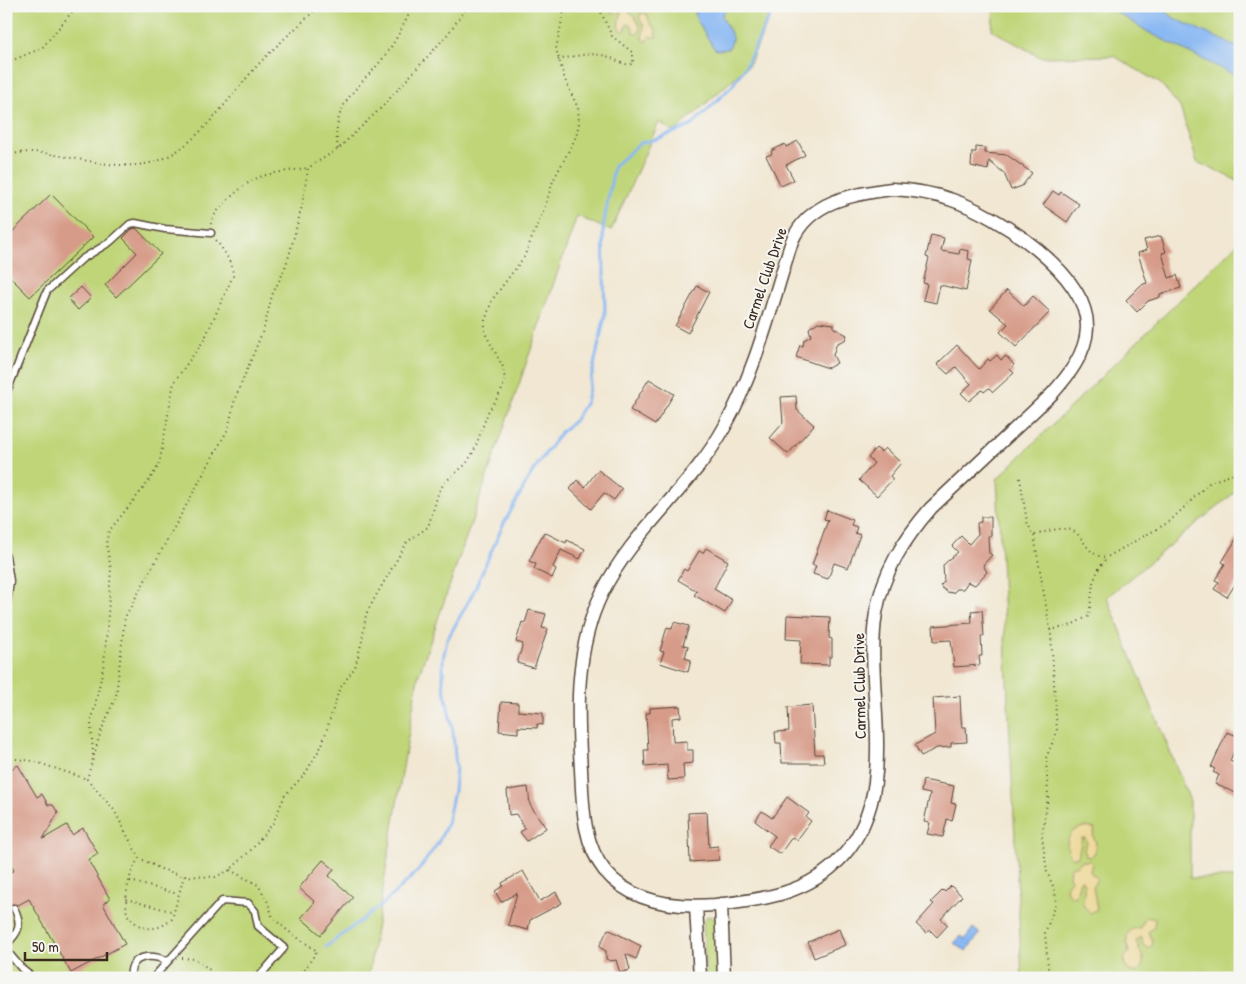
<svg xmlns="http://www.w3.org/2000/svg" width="1246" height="984" viewBox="0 0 1246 984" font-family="'Patrick Hand',sans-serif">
  <rect width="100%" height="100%" fill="#f6f6f2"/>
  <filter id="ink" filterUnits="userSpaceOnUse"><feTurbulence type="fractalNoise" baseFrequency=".02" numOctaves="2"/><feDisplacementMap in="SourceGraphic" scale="10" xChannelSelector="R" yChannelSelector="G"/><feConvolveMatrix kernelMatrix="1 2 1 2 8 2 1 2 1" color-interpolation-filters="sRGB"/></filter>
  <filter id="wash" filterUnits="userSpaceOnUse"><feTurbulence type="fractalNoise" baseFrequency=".0096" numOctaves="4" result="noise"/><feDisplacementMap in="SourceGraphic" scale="20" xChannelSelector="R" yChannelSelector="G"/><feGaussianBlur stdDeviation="1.12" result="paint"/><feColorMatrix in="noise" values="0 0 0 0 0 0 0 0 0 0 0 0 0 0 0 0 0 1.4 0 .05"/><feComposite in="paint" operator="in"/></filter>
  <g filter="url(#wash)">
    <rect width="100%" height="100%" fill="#f1e7d2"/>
    <path fill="#bfd578" stroke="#7d804b" d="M6 6H775L749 65 674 132 659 122 611 231 577 216 418 677 368 978H6Z
      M994 6H1240V182L1197 162 1180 107 1161 84 1114 56 1040 57 992 30Z
      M1240 241V488L1107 597 1190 801V878H1237L1240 873V978H1022L997 479Z
      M707 916 713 917 718 925 721 978H706L703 923Z"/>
    <path fill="#eeda9e" stroke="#94825e" d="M611 6H644L642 11 628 10C633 17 643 23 639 33L634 34 632 26 627 24 625 31 620 30 618 24 622 12 612 13Z
      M641 13 647 14 650 23 656 30V38L650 36 646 42 642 38 644 26 639 18Z
      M1087 827 1095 829 1093 836 1096 843 1095 853 1090 857 1086 856 1084 849 1087 843 1085 838H1082L1078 857H1071C1062 841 1070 828 1087 827Z
      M1081 861H1089L1092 863 1090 872 1097 878 1093 887 1097 909 1090 913 1083 905C1082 896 1087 887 1082 880H1080L1076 896H1070L1066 890 1067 885 1071 880 1069 875 1071 867 1078 865Z
      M1146 917 1155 919 1154 927 1148 932 1153 941 1152 946 1148 948 1142 944V937L1136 940C1139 953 1149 960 1138 972H1131C1123 966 1122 959 1129 952 1126 941 1124 927 1140 928Z"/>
    <path fill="#88b7f3" stroke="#627088" d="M693 6H731L722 14C724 27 739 35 728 49L716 50 713 47 697 20Z
      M1107 6H1159L1174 18 1240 48V78L1148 32Z
      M973 928 980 934 966 951 954 943 961 936 965 939Z"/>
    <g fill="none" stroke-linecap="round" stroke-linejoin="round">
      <path stroke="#88b7f3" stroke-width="3" d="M326 947 383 904 418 871 438 843 447 824 454 791 456 768 453 732 443 683V659L447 640 473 593 502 527 533 471 561 432 574 421 586 402 605 315 603 228 614 166 640 143 657 139 691 126 732 86 744 69 775 6"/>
    </g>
    <g id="blocks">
      <path fill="#d79b89" d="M798 141 805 155 786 165 794 180 781 186 766 156 772 154 771 151 785 144 786 147Z
        M976 147 985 148V153L1007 155 1032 173 1022 186 1011 190 1004 173 989 161 988 170 971 166 972 152H976Z
        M1053 191 1059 195 1061 192 1079 204 1067 222 1043 205Z
        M51 194 93 237 30 297 6 273V238Z
        M136 228 161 254 116 297 105 285 137 253 123 238 132 229Z
        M931 235 944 238 941 251 959 254 960 249 969 251 968 259 972 260 966 291 940 285 936 303 923 300 927 284 923 283 929 258 926 257Z
        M1161 236 1166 252 1162 253 1169 278 1177 275 1181 288 1160 294V297L1148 301 1137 312 1126 300 1141 285 1147 283 1138 253 1147 250 1144 240Z
        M697 286 709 292 688 333 675 326Z
        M81 287 91 298 78 310 68 299Z
        M1007 290 1024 306 1033 296 1050 312 1016 347 1000 332 1008 324 990 309Z
        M818 322 834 324V328L847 335 845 340 837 343 833 355 837 363 828 368 796 357 800 345 803 346 804 340 811 336 809 328Z
        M957 345 979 369 988 359 990 361 997 355 1001 360 1006 356 1014 365 1010 369 1014 373 993 392 989 388 984 392 982 390 969 401 961 393 971 384 956 367 948 374 937 364Z
        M649 379 674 394 655 425 630 410Z
        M796 396 797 410 814 425 788 454 770 438 783 423 781 397Z
        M876 448 881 452 885 448 901 463 890 476 893 479 877 496 859 480 874 463 868 458Z
        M598 470 622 489 614 500 604 493 591 509 570 489 577 480 585 487Z
        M827 510 853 520 851 525 857 527 855 533 860 535 848 568 834 563 828 579 813 574 816 566 812 565 828 520 824 519Z
        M981 517H991V536H988L989 553 992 555 983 565 987 572 975 585 968 582 963 589H957L953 593 947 592 940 586 944 582 943 565 958 552 952 546 961 536 969 544 978 534 977 523 981 522Z
        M544 532 566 543 567 540 585 549 580 559 561 550 553 567 556 569 552 578 534 569 536 564 529 561Z
        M1240 533V577L1227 597 1214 589 1219 582 1215 580 1225 564 1222 562Z
        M706 548 728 561 714 589 732 600 725 613 694 595 697 591 678 580 684 569 687 571 699 551 703 553Z
        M529 610 546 614 542 628 548 629 534 668 517 663 523 644 516 642 522 622 525 623Z
        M982 610 984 636H981L982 656H979L980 665 954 667 951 640 934 641 933 626 972 623 971 611Z
        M787 615 830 617 829 638 832 639V657H829V665L800 664 801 640 786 639Z
        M674 622 689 626 683 645 688 646 685 658 691 660 688 672 660 663 664 652 660 651 667 627 672 629Z
        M960 696 961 718 962 727H966L967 742 951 743V747L937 748 921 756 915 745 935 734 933 698Z
        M501 702 518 703V711L543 713V725L537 724V728L518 727V733L499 731Z
        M812 705 815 754H823L824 763H782L781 743H776L775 732 789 731 788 707Z
        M680 706 681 717 672 718 673 742 687 741V750H693V763L683 764 684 779 668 780 667 765 645 767 644 750H648L646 713H650V708Z
        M1227 732 1240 737 1230 761 1239 765 1235 772 1240 774V795L1215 784 1219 775 1213 772 1215 769 1211 767Z
        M18 765 37 797 42 794 48 805H53L58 813 43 839 67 825 72 835 83 828 98 854 88 860 110 899 103 904 125 944 71 973 29 899 18 905 11 904 10 910 6 912V875L14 870 6 857V772Z
        M923 780 954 786 951 803 956 804 952 821 947 819 943 837 927 834 930 823 924 822 930 794 921 792Z
        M528 787 530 805 546 828 527 841 520 832 525 829 516 814 509 815 507 790Z
        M787 797 809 813 806 817 811 821 797 840 792 837 780 854 768 846 775 836 755 821 762 811 772 818Z
        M707 812 709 847 718 846 719 860 690 862 688 813Z
        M323 860 334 869 329 876 353 897 321 935 301 918 315 902 299 888Z
        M523 871 540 901 556 892 562 903 530 920 528 930 508 925 517 893 501 902 495 891 503 886 502 883Z
        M951 886 962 896 941 919 948 925 937 937 930 930 926 933 916 924 934 904 931 902 943 890 945 892Z
        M608 929 641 946 636 959 626 954 630 970 620 973 616 960 611 961 606 959V951L599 947Z
        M839 929 845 945 814 958 808 942Z"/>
    </g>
  </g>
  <g filter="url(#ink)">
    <use href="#blocks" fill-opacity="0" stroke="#564639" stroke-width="1"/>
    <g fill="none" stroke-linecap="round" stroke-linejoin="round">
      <defs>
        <path id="lane" d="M6 394 47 291 82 259 110 242 130 224 135 223 165 229 211 233
          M6 556 10 581 6 609
          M6 944C20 933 22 923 14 908
          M6 950 22 969 33 978
          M131 978C128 954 152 954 167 961
          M153 978 222 901 248 903 255 911 258 926 284 948 258 978"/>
        <path id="street" d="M892 189C913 190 932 193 952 200 997 215 1089 274 1087 328 1086 354 1068 376 1052 394L931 508C904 539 883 572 876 613 863 692 903 790 842 857 808 894 762 900 715 905 676 908 632 903 605 871 582 842 583 805 581 769 577 710 575 648 602 593 632 531 691 488 724 428 756 371 772 303 792 241 809 201 853 194 892 189Z
          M721 904 724 978
          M696 906 700 978"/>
      </defs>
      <use href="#lane" stroke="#564639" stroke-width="9"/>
      <use href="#street" stroke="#564639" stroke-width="15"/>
      <path stroke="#564639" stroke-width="2" stroke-dasharray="1 4" stroke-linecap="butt" d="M468 6 447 35 382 107 338 149 308 168 302 206 289 256 283 273 272 295 264 328 235 399 228 429 125 617 116 696 101 731 87 779 114 810 139 858 161 869 184 876 215 877 230 870 252 849 273 823 285 795 305 774 322 745 339 690 355 667 362 641 366 614 377 594 407 542 428 527 439 491 445 482 466 464 474 451 488 412 501 392 505 380 503 367 485 333V321L492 300 524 257 544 209 553 181 576 137 579 123 578 108 565 80 556 49 565 6
        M558 60C573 56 591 52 606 56 617 59 621 66 633 64V53L612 36 598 6
        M6 63 42 48 72 12 93 6
        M338 149C330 103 359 89 384 57 396 41 404 24 413 6
        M6 154C15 154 24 152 33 152 69 155 115 171 150 163 192 154 228 98 256 67 276 45 298 27 319 6
        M211 224C211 212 246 182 257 178 272 172 291 171 307 168
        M1020 478 1027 522 1034 536 1051 635 1057 732 1046 758 1048 796 1042 836 1047 872 1055 891 1056 903 1045 933 1049 978
        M1035 535C1045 532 1056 528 1066 529 1085 530 1083 557 1107 557L1169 522 1210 482 1240 472
        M1050 630 1069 626 1089 616 1093 583 1098 570 1107 557
        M93 755 91 724 104 664 107 630 111 569 106 543 109 531 146 485 159 465 174 382 204 340 233 276C232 260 224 252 216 240
        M6 758 33 761 87 779
        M139 858C129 872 124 896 127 914 139 931 156 933 172 919L184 876
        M230 870 258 885 267 900 273 918 288 931 317 951 299 978
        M130 881 178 894
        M126 899 174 912
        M182 958 196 959 211 971"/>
      <use href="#lane" stroke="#fff" stroke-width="6"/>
      <use href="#street" stroke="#fff" stroke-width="12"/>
    </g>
  </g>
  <g text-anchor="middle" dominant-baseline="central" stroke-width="4" stroke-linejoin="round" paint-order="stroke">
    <g font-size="16" fill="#3b2a1e" stroke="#f6f6f2">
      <text transform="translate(764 278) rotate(-71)">Carmel Club Drive</text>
      <text transform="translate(859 686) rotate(-91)">Carmel Club Drive</text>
    </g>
  </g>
  <rect width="1246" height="984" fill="none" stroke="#f6f6f2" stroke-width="25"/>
  <path d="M25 952v8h82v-8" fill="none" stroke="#3b2a1e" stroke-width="2.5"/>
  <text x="32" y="952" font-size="15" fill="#3b2a1e" stroke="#f6f6f2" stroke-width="4" paint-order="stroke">50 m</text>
</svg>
